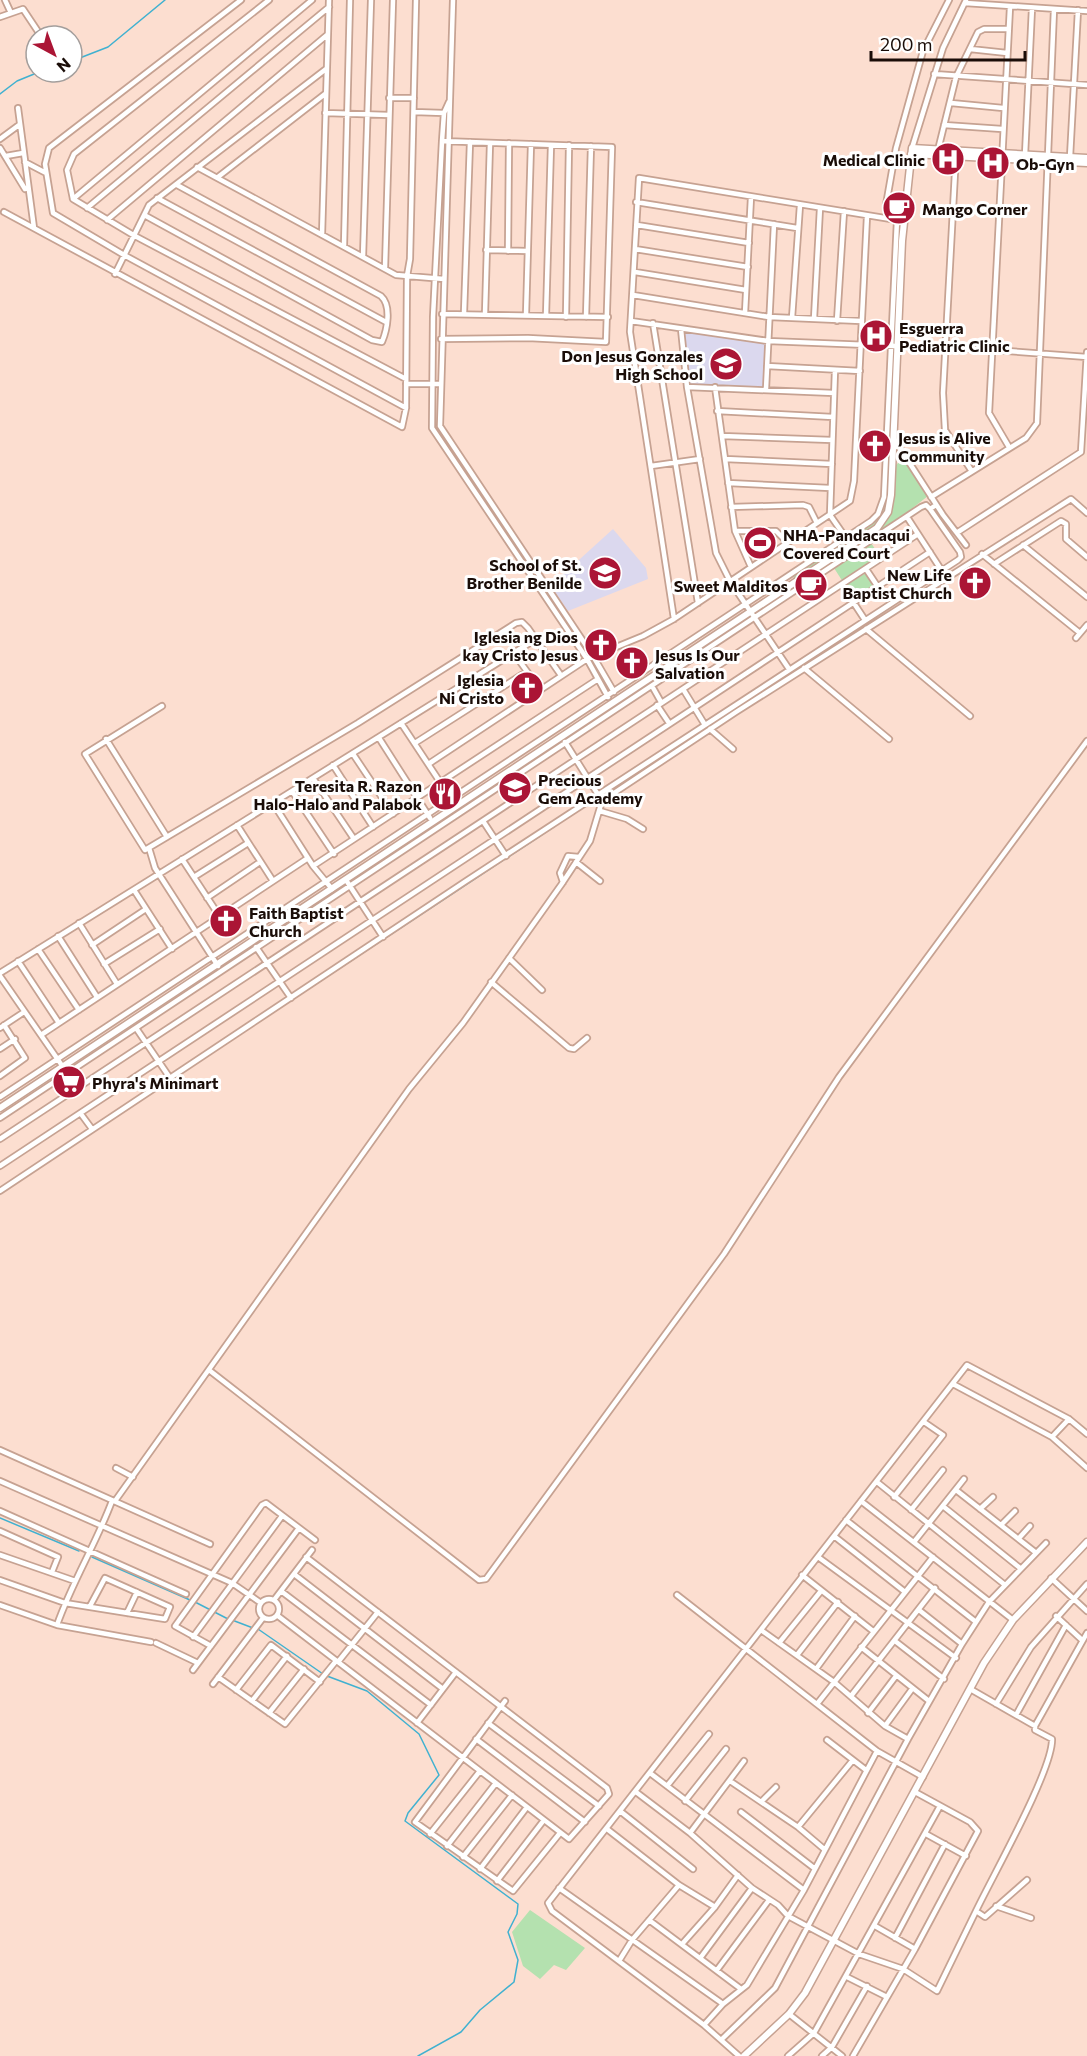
<svg xmlns="http://www.w3.org/2000/svg" width="1087" height="2056" viewBox="0 0 1087 2056" font-family="Commissioner,sans-serif">
  <rect width="100%" height="100%" fill="#fcded0"/>
  <path fill="#dbd8ee" d="M684 332 767 344 764 387 688 385Z
    M613 529 646 568 648 579 568 611 553 589 559 578Z"/>
  <path fill="#b4e1af" d="M900 461H906L928 496 882 532 758 614 757 610 879 530 891 514 894 467Z
    M888 489 886 514 877 525 793 580 794 575 871 525 883 511Z
    M871 543 880 556 843 582 834 568Z
    M866 573 874 587 854 599 846 585Z
    M530 1910 585 1948 566 1970 554 1965 540 1979 523 1966 512 1932Z"/>
  <g fill="none" stroke-linecap="round" stroke-linejoin="round">
    <path stroke="#40b1d0" stroke-width="1.5" d="M72 61 108 47 165 0
      M0 94 17 81 39 72
      M751 698 761 691
      M228 1042 555 826
      M0 1518 79 1551
      M92 1557 190 1600
      M195 1602 228 1619
      M232 1620 253 1628
      M258 1629 323 1674
      M327 1676 367 1691 419 1734 439 1775 408 1813 405 1821 518 1904 517 1914 508 1932 518 1960 514 1982 480 2010 461 2032 418 2056"/>
    <defs>
      <path id="street" d="M5 0 11 13
        M241 0 49 148 45 164 53 213 124 255 406 408
        M269 0 74 154 67 170 73 199 135 236 406 379
        M453 0 440 426 593 656 614 692
        M965 3 1087 11
        M0 17 23 9 41 36
        M970 49 1007 53
        M72 54 75 53
        M934 74 1087 85
        M389 98H414
        M449 102 444 113 442 141 433 317 432 428 587 659 608 697
        M951 103 1003 108
        M18 108 34 228
        M414 112 444 113
        M325 113 389 115
        M944 125 1002 129
        M0 139 19 125
        M0 148 25 189
        M912 148 943 48 966 0
        M938 150 956 77 978 32 984 29H1008
        M956 154 943 393 945 430 971 470
        M1025 155 1032 8
        M6 156 23 153
        M1070 157 1078 10
        M25 162 46 173
        M197 167 396 275 444 279
        M218 177 325 94
        M157 198 386 322
        M73 199 312 0
        M636 202 797 228
        M886 205 896 148 923 51 949 0
        M87 208 329 7
        M4 212 402 427 406 408 407 276 410 259 416 0
        M146 216 372 340 382 342C387 330 392 306 381 296L177 185
        M107 220 327 35
        M637 225 749 243
        M322 235 329 0
        M344 246 350 0
        M635 249 748 267
        M486 250 527 251
        M508 251 509 143
        M363 257 371 0
        M385 268 393 0
        M635 272 746 290
        M115 274 149 205 326 69
        M633 295 769 317 861 321
        M464 313 470 142
        M745 313 751 197
        M442 314 608 317
        M485 314 490 143
        M526 315 531 144
        M546 316 551 145
        M566 317 569 145
        M586 317 591 146
        M792 318 800 205
        M814 319 820 208
        M631 321 768 341 993 350 1087 357
        M837 321 844 211
        M653 323 698 603
        M681 329 687 387 716 553 730 581 789 669
        M441 339 528 338 606 342 612 147 442 141
        M767 366 860 371
        M835 370 830 515 846 538
        M406 384H440
        M687 387 834 393
        M715 387 735 531 751 567
        M766 389 774 224
        M717 411 833 417
        M722 436 832 440
        M894 439 943 515 966 545
        M1009 447 989 413 1010 7
        M725 459 832 464
        M651 466 700 459
        M728 483 830 488
        M931 497 1026 438 1037 423 1054 9
        M731 507 803 505 809 507 817 523
        M907 517 942 571
        M735 531H776L787 542
        M958 532 1081 452 1087 352
        M1023 545 1087 597
        M982 554 1080 633
        M994 564 1061 521 1066 524V539L1087 557
        M866 569 878 587
        M842 585 865 620
        M674 619 630 332 639 178 903 221
        M866 629 970 716
        M1076 638 1087 625
        M513 652 539 688
        M804 668 889 739
        M652 686 661 702
        M683 689 705 725
        M657 705 669 723
        M162 706 85 754 145 850 358 723 516 623 522 622 528 628 560 674
        M401 723 440 782
        M710 729 733 749
        M379 738 430 818
        M106 739 167 837
        M415 743 526 672
        M353 754 393 814
        M430 763 587 659 643 636 674 619 850 501 854 481 867 216
        M333 765 373 827
        M313 778 354 839
        M292 791 334 854
        M602 801 736 712 1071 499 1087 513
        M273 803 313 866 332 889
        M600 811 627 819 643 829
        M483 821 506 856
        M237 825 273 881
        M149 848 155 868 218 966
        M182 859 220 917
        M576 862 600 881
        M313 866 598 679
        M194 877 248 843
        M346 880 383 937
        M563 882 560 873 568 856 579 857
        M134 890 172 949
        M207 898 260 862
        M79 923 117 984
        M58 936 97 997
        M92 945 146 909
        M256 947 291 998
        M38 949 79 1010
        M509 958 542 990
        M18 961 59 1023
        M104 964 160 929
        M0 973 536 639
        M0 976 63 1067
        M491 982 569 1048 574 1049 587 1038
        M0 1028 24 1012
        M136 1028 170 1078
        M41 1035 308 858
        M0 1049 15 1039
        M0 1076 25 1058 4 1025
        M58 1079 68 1094
        M0 1097 871 521 878 514 884 497 897 220
        M81 1114 92 1129
        M0 1118 921 507 926 505 930 509 936 505
        M0 1139 918 534
        M0 1166 930 552
        M0 1191 466 881 958 560 961 557 960 552 930 509
        M209 1370 479 1580 486 1579 724 1254 839 1077 1087 741
        M953 1384 1052 1437 1087 1468
        M1052 1437 1069 1419
        M0 1450 210 1544
        M116 1468 133 1477
        M0 1481 232 1583 261 1603
        M877 1482 1005 1585
        M956 1490 1035 1552
        M894 1497 943 1435 924 1422
        M115 1501 409 1089 463 1023 561 885 590 841 602 801 565 742
        M861 1501 1013 1620
        M944 1507 1020 1568
        M980 1509 993 1497
        M911 1510 943 1470
        M0 1511 186 1594
        M846 1520 976 1622
        M1002 1524 1015 1511
        M0 1531 58 1557 52 1572
        M834 1536 905 1592
        M1020 1537 1030 1526
        M914 1542 964 1479
        M0 1555 75 1581
        M818 1557 956 1658
        M294 1574 443 1689
        M802 1575 873 1631
        M1051 1578 1087 1611
        M0 1580 65 1603 165 1619 170 1607 105 1578 90 1606
        M281 1591 431 1705
        M677 1595 877 1751 923 1777
        M259 1609a10 10 0 1 1 20 0a10 10 0 1 1-20 0Z
        M274 1600 312 1550
        M0 1605 57 1625 151 1642
        M919 1610 962 1644
        M127 1613 137 1592
        M278 1616 569 1839 609 1794 607 1788 306 1557
        M1056 1616 1082 1640
        M57 1625C72 1582 96 1544 112 1501
        M761 1630 834 1682 885 1726 908 1739
        M193 1637 282 1516
        M895 1641 944 1679
        M156 1643 198 1663
        M779 1643 821 1591
        M211 1646 175 1626 262 1505 266 1503 315 1540
        M861 1647 929 1701
        M797 1655 838 1602
        M338 1662 378 1612
        M816 1669 855 1616
        M193 1670 299 1528
        M218 1677 285 1724 336 1661
        M213 1684 263 1618
        M236 1690 271 1645 320 1682
        M972 1690 1035 1726 1087 1633
        M851 1696 935 1588
        M252 1701 287 1656
        M505 1701 415 1822 513 1891 560 1833
        M817 1704 933 1557
        M996 1704 1031 1647 1087 1584
        M269 1713 304 1669
        M868 1713 896 1676
        M1016 1715 1066 1625
        M417 1723 456 1672
        M488 1723 599 1806
        M885 1726 912 1689
        M476 1739 585 1822
        M827 1740 866 1770
        M650 1773 804 1890
        M730 1781 798 1827 824 1849
        M667 1786 709 1734
        M636 1792 690 1833 752 1888 778 1905 788 1916 859 1954 903 1969 937 1991 976 1911 985 1917 1027 1880
        M685 1801 726 1749
        M762 1801 776 1787
        M620 1811 693 1869
        M741 1812 814 1868
        M798 1827 853 1760
        M607 1829 679 1885 715 1907
        M690 1833 744 1761
        M430 1834 480 1771
        M926 1834 966 1856
        M447 1846 496 1783
        M463 1857 512 1795
        M480 1869 527 1807
        M497 1881 544 1820
        M559 1888 723 2004
        M996 1906 1031 1918
        M976 1911C992 1877 1053 1770 1052 1739L1035 1730V1726
        M649 1920 741 1989
        M875 1926 915 1949
        M895 1938 945 1844
        M683 1943 715 1907 738 1875
        M701 1957 752 1888
        M619 1961 632 1940 679 1885
        M717 1970 769 1900
        M847 1977 887 1997
        M789 2014 842 2056
        M704 2025 723 2004 747 1985 804 1890 877 1751
        M721 2040 775 1988 908 1739 962 1644 989 1602 1046 1543
        M739 2056 704 2025 552 1911 548 1903 967 1365 1069 1419 1087 1434
        M788 2056 814 2033 940 1806
        M822 2056 832 2047 867 1986
        M853 2056 915 1949 978 1831 970 1822 915 1792"/>
      <path id="secondary" d="M911 154 1087 163
        M0 1108 877 528 888 512 891 495 902 241 912 148 1087 158
        M744 2056 789 2014 805 1993 984 1663 1013 1620 1087 1542"/>
    </defs>
    <use href="#street" stroke="#c6a292" stroke-width="8"/>
    <use href="#secondary" stroke="#c6a292" stroke-width="9"/>
    <use href="#street" stroke="#fff" stroke-width="4.5"/>
    <use href="#secondary" stroke="#fff" stroke-width="6"/>
  </g>
  <defs>
    <symbol id="hospital-disc" viewBox="-11 -11 22 22"><circle r="9.5" fill="#ab1535" stroke="#fff"/><path d="M-5-5h3v3.5h4V-5h3V5h-3V1.5h-4V5h-3Z" fill="#fff"/></symbol>
    <symbol id="cafe-disc" viewBox="-11 -11 22 22"><circle r="9.5" fill="#ab1535" stroke="#fff"/><path d="M-5.5-4.5H6V0H3Q3 3.5 0 3.5H-2.5Q-5.5 3.5-5.5 0ZM3-3.2v2h1.7v-2ZM-6 4.5H4V6H-6Z" fill="#fff"/></symbol>
    <symbol id="school-disc" viewBox="-11 -11 22 22"><circle r="9.5" fill="#ab1535" stroke="#fff"/><path d="M0-5L7-2L0 1L-7-2ZM-4 1L0 2.5L4 1V4Q0 6-4 4Z" fill="#fff"/></symbol>
    <symbol id="church-disc" viewBox="-11 -11 22 22"><circle r="9.5" fill="#ab1535" stroke="#fff"/><path d="M-1.2-6h2.4v3.5h3.3v2.4h-3.3V6h-2.4V-.1h-3.3v-2.4h3.3Z" fill="#fff"/></symbol>
    <symbol id="stadium-disc" viewBox="-11 -11 22 22"><circle r="9.5" fill="#ab1535" stroke="#fff"/><path d="M0-5a6.5 5 0 1 0 0 10a6.5 5 0 1 0 0-10ZM-3.5-1.8h7v3.6h-7Z" fill="#fff"/></symbol>
    <symbol id="restaurant-disc" viewBox="-11 -11 22 22"><circle r="9.5" fill="#ab1535" stroke="#fff"/><path d="M-5-6h1v4h1v-4h1v4h1v-4h1v5L-1.5 .5V6h-2V.5L-5-1ZM5-6V6H3V1.5H1.5Q1.5-4 5-6Z" fill="#fff"/></symbol>
    <symbol id="supermarket-disc" viewBox="-11 -11 22 22"><circle r="9.5" fill="#ab1535" stroke="#fff"/><path d="M-6-5.5h2.5l.6 2H6L4.5 2H-2.5L-4.4-4H-6ZM-1.5 3.2a1.3 1.3 0 1 0 .1 0ZM3 3.2a1.3 1.3 0 1 0 .1 0Z" fill="#fff"/></symbol>
  </defs>
  <g fill-rule="evenodd">
    <use href="#hospital-disc" x="929" y="140" width="38" height="38"/>
    <use href="#hospital-disc" x="974" y="144" width="38" height="38"/>
    <use href="#cafe-disc" x="880" y="189" width="38" height="38"/>
    <use href="#hospital-disc" x="857" y="317" width="38" height="38"/>
    <use href="#school-disc" x="707" y="345" width="38" height="38"/>
    <use href="#church-disc" x="856" y="427" width="38" height="38"/>
    <use href="#stadium-disc" x="741" y="524" width="38" height="38"/>
    <use href="#school-disc" x="586" y="554" width="38" height="38"/>
    <use href="#church-disc" x="956" y="564" width="38" height="38"/>
    <use href="#cafe-disc" x="792" y="566" width="38" height="38"/>
    <use href="#church-disc" x="582" y="626" width="38" height="38"/>
    <use href="#church-disc" x="613" y="644" width="38" height="38"/>
    <use href="#church-disc" x="508" y="669" width="38" height="38"/>
    <use href="#school-disc" x="496" y="769" width="38" height="38"/>
    <use href="#restaurant-disc" x="426" y="775" width="38" height="38"/>
    <use href="#church-disc" x="207" y="902" width="38" height="38"/>
    <use href="#supermarket-disc" x="50" y="1063" width="38" height="38"/>
  </g>
  <g text-anchor="middle" dominant-baseline="central" stroke-width="6" stroke-linejoin="round" paint-order="stroke">
    <g font-size="16" font-weight="bold" fill="#1a0d08" stroke="#fff" text-anchor="start">
      <text x="925" y="159" text-anchor="end">Medical Clinic</text>
      <text x="1016" y="163">Ob-Gyn</text>
      <text x="922" y="208">Mango Corner</text>
      <text x="899" y="327">Esguerra<tspan x="899" dy="18">Pediatric Clinic</tspan></text>
      <text x="703" y="355" text-anchor="end">Don Jesus Gonzales<tspan x="703" dy="18">High School</tspan></text>
      <text x="898" y="437">Jesus is Alive<tspan x="898" dy="18">Community</tspan></text>
      <text x="783" y="534">NHA-Pandacaqui<tspan x="783" dy="18">Covered Court</tspan></text>
      <text x="582" y="564" text-anchor="end">School of St.<tspan x="582" dy="18">Brother Benilde</tspan></text>
      <text x="952" y="574" text-anchor="end">New Life<tspan x="952" dy="18">Baptist Church</tspan></text>
      <text x="788" y="585" text-anchor="end">Sweet Malditos</text>
      <text x="578" y="636" text-anchor="end">Iglesia ng Dios<tspan x="578" dy="18">kay Cristo Jesus</tspan></text>
      <text x="655" y="654">Jesus Is Our<tspan x="655" dy="18">Salvation</tspan></text>
      <text x="504" y="679" text-anchor="end">Iglesia<tspan x="504" dy="18">Ni Cristo</tspan></text>
      <text x="538" y="779">Precious<tspan x="538" dy="18">Gem Academy</tspan></text>
      <text x="422" y="785" text-anchor="end">Teresita R. Razon<tspan x="422" dy="18">Halo-Halo and Palabok</tspan></text>
      <text x="249" y="912">Faith Baptist<tspan x="249" dy="18">Church</tspan></text>
      <text x="92" y="1082">Phyra's Minimart</text>
    </g>
  </g>
  <g transform="translate(54 54) rotate(139)"><circle r="28" fill="#ffffff" stroke="#a39e9c" stroke-width="1.5"/>
  <path d="M0-4.5L10 22L0 15L-10 22Z" fill="#ab1535"/>
  <text y="-9" font-size="16" font-weight="bold" text-anchor="middle" fill="#1a0d08">N</text>
  </g>
  <path d="M871 51v9h154v-9" fill="none" stroke="#1a0d08" stroke-width="3"/>
  <text x="880" y="51" font-size="18" fill="#1a0d08" stroke="#ffffff" stroke-width="4.5" paint-order="stroke">200 m</text>
</svg>
